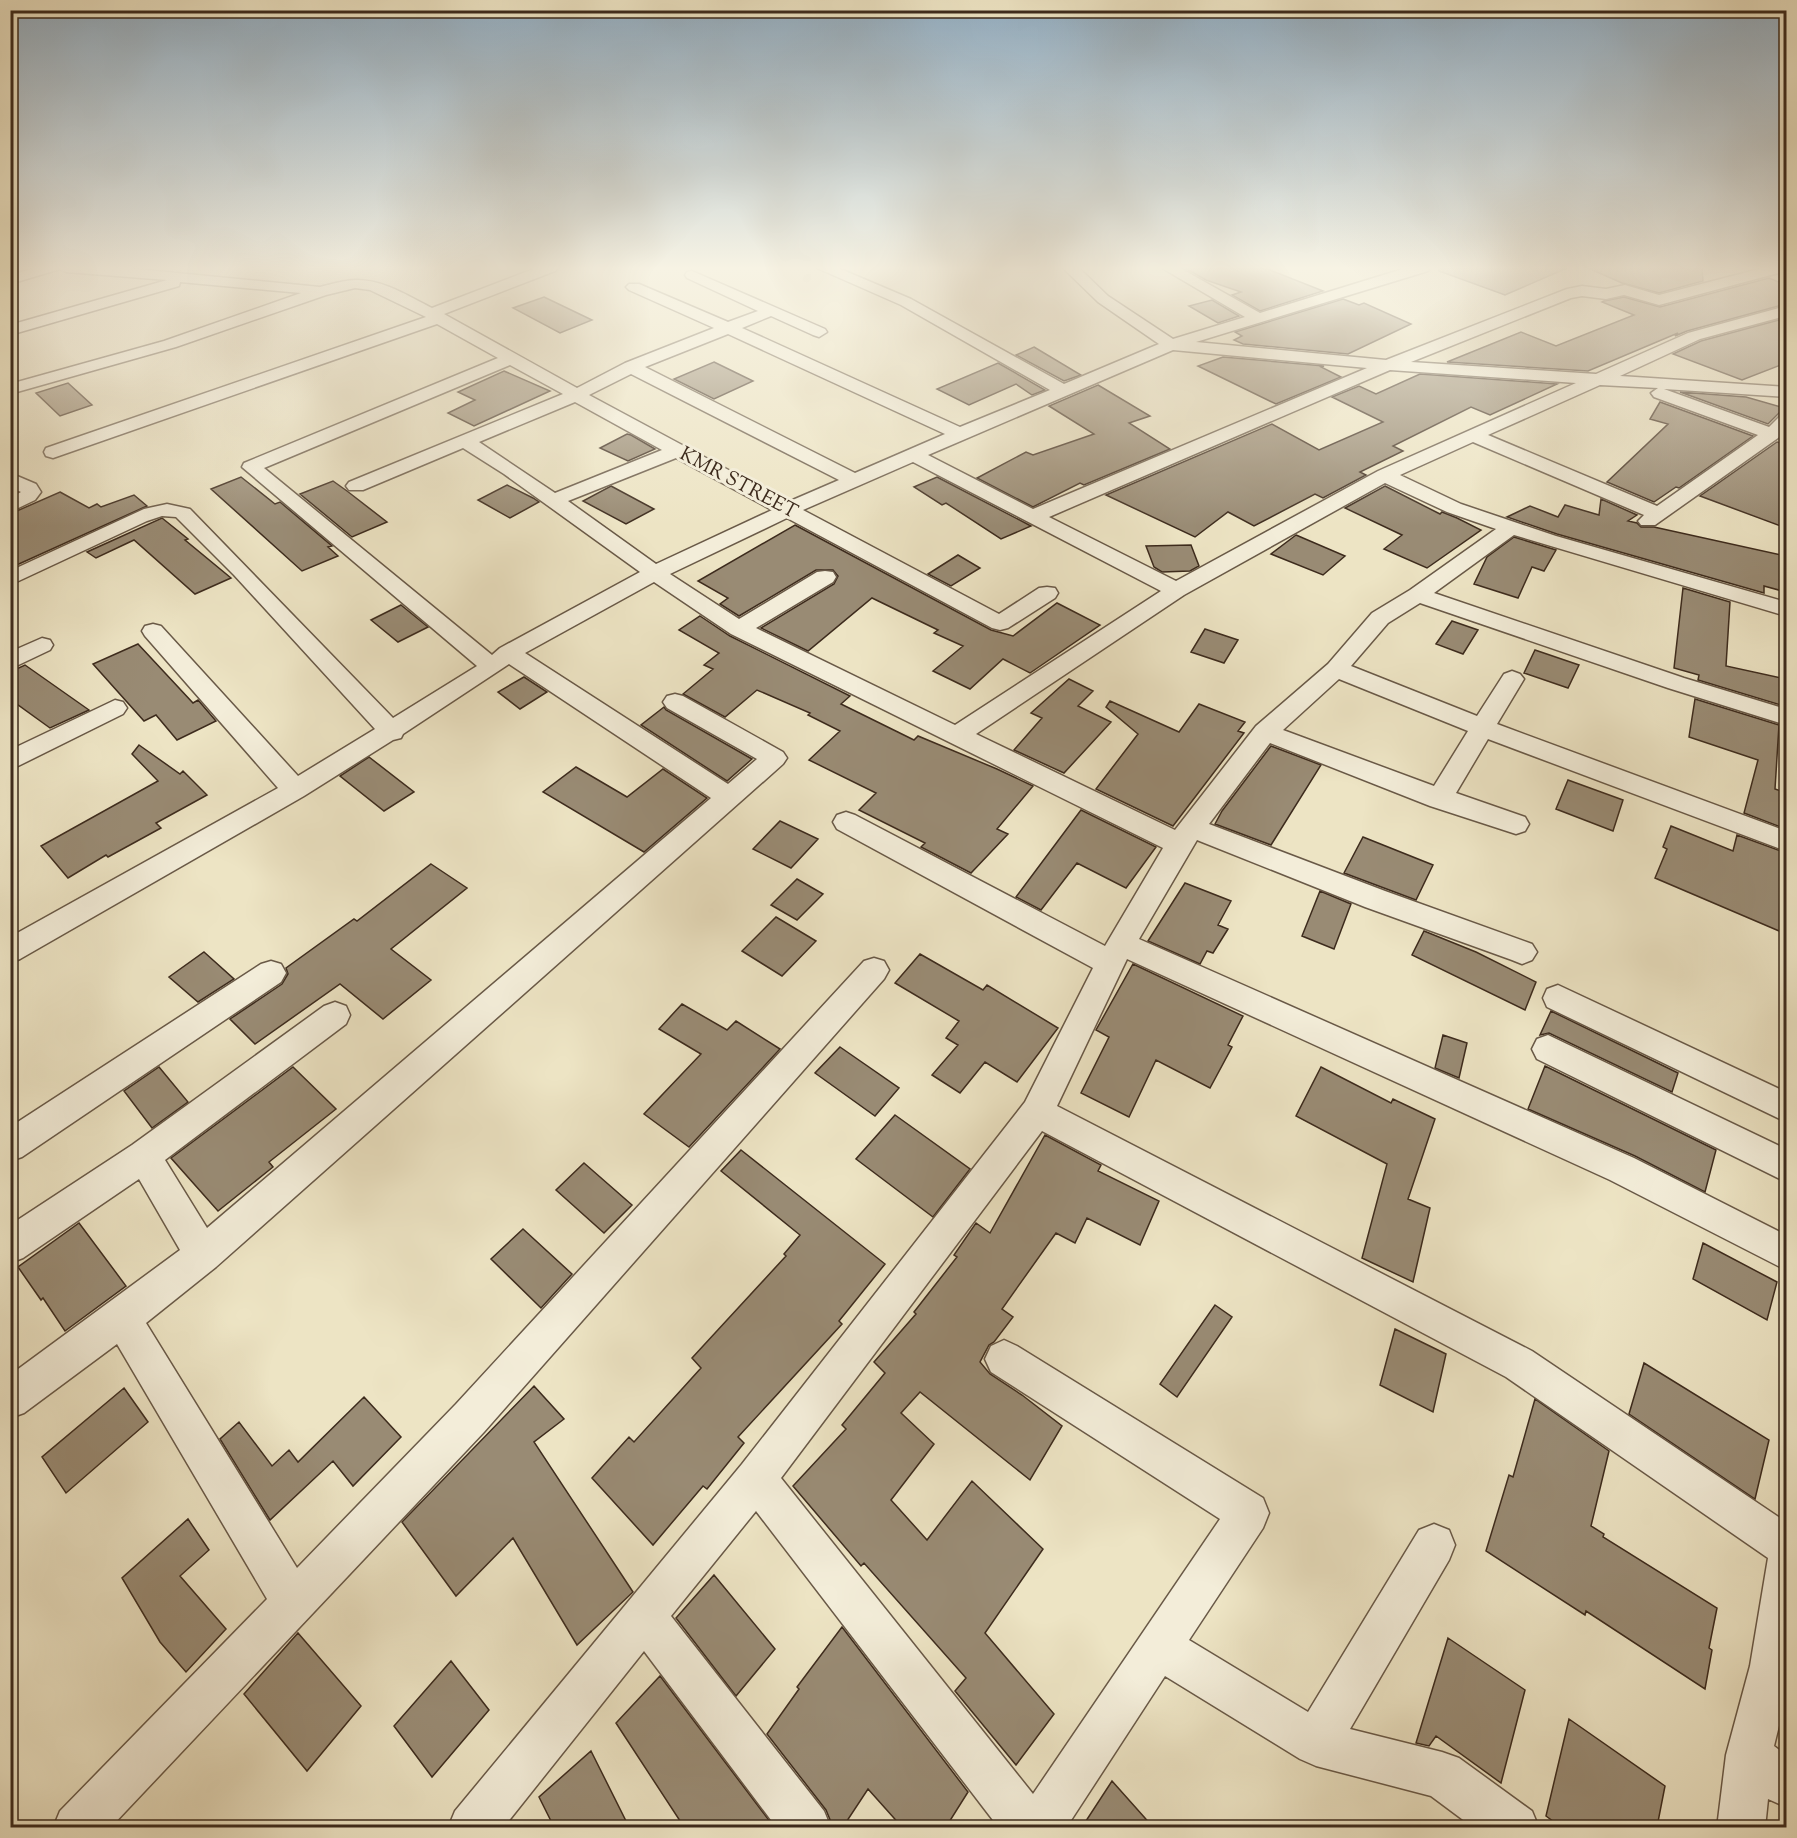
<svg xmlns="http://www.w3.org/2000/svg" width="1797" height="1838" viewBox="0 0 1797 1838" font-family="'Sorts Mill Goudy',serif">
  <rect width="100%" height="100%" fill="#ede4c4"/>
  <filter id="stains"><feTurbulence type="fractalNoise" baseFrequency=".00333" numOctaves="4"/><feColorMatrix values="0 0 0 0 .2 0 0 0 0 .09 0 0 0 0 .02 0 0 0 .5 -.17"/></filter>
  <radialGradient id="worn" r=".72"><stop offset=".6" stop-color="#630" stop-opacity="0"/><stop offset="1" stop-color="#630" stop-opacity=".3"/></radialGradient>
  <path fill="#998b74" stroke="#3d2b1d" stroke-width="1.5" d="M1185 268H1265L1323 291 1260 311 1232 295 1241 292 1206 280Z
    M1439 268H1567L1505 295 1439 271Z
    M1588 268H1702L1703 281 1659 293 1622 283Z
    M1769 278 1786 285V304L1687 331 1675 336 1678 333 1588 371 1447 362 1521 332 1556 346 1634 315 1602 302 1604 301 1624 297 1660 307Z
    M544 297 592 320 560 333 513 308Z
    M1343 299 1359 305 1364 303 1411 324 1348 354 1243 344 1234 340 1242 336 1235 332Z
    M1212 300 1239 316 1218 323 1189 306Z
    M1786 318V363L1742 380 1673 354 1701 341Z
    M1034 347 1081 375 1064 381 1016 355Z
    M1223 357 1324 366 1321 367 1341 377 1276 404 1198 366Z
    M714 362 753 381 714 399 674 379Z
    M998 363 1045 390 1032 395 1016 384 969 405 937 389Z
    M504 371 550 391 474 426 448 413 475 400 458 392Z
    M1420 374 1557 384 1490 415 1471 407 1393 446 1403 451 1360 472 1366 475 1323 498 1315 494 1254 526 1228 512 1195 537 1106 495 1272 424 1319 450 1383 422 1332 397 1359 386 1376 394Z
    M68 383 92 405 60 416 36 393Z
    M1098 385 1150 416 1129 423 1170 449 1084 485 1080 483 1033 507 977 478 1026 452 1033 455 1094 434 1049 406Z
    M1680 392 1746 397 1784 408 1768 424Z
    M1660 402 1753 436 1679 488 1676 487 1654 502 1607 482 1668 424 1650 419Z
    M627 434 631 435 655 449 628 461 600 448Z
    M1777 442 1786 445V528L1700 496Z
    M241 477 275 504 280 502 332 546 328 547 338 556 302 571 211 489Z
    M937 477 1031 526 1001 539 946 503 942 505 914 487Z
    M333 481 347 491 387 522 352 537 300 494Z
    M507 485 533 498 539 502 510 518 478 500Z
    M611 486 654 509 626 524 583 501Z
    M1385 486 1440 514 1442 512 1457 518 1481 530 1427 568 1384 549 1402 535 1345 508Z
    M60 492 89 508 97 504 101 507 134 495 147 506 10 568V514Z
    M1601 499 1637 515 1628 521 1637 523 1641 527H1654L1786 556V592L1764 586V593L1557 534 1507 517 1530 506 1558 517 1565 505 1599 515Z
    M162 518 188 539 185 540 231 578 195 594 134 540 96 558 87 552Z
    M795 525 991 630 1013 636 1057 603 1100 625 1030 673 1003 659 970 689 933 671 963 646 934 633 938 630 872 598 808 651 761 628 834 584 838 576 833 570H816L739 616 720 604 728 598 698 581Z
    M1296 535 1345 556 1323 575 1271 554Z
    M1514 537 1556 550 1544 571 1532 567 1518 598 1474 584 1487 557Z
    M1191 545 1199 566 1190 571 1162 572 1154 567 1146 546Z
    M958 555 980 568 951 586 928 574Z
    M1683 588 1730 602 1726 666 1786 679V703L1781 702V705L1698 680 1699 675 1674 668Z
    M401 605 428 627 398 642 371 620Z
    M700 616 730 636 850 696 841 704 914 740 918 736 997 769 1033 786 997 829 1008 834 971 873 921 847 925 843 859 810 876 793 809 760 840 731 808 715 810 713 757 690 725 717 683 694 713 669 704 665 719 653 679 630Z
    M1452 621 1478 630 1463 654 1436 644Z
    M1205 629 1238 640 1224 663 1191 652Z
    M138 644 193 703 198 700 216 721 177 740 156 715 144 721 93 664Z
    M1535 650 1579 665 1568 688 1524 673Z
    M25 665 89 710 50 728 10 699V672Z
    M524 677 547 692 520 709 498 692Z
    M1069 679 1093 691 1078 706 1111 722 1064 773 1014 750 1042 718 1031 713Z
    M1695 699 1779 725 1775 789 1786 793V829L1744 813 1758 760 1689 737Z
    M1110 701 1179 732 1199 704 1245 722 1238 731 1244 733 1173 826 1096 789 1138 734 1106 707Z
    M664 707 666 710 752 759 727 781 641 725Z
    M139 745 180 774 183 771 207 795 156 823 161 828 108 857 106 855 68 878 41 846 158 781 132 754Z
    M1271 746 1321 765 1271 845 1215 824 1222 811Z
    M369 757 414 792 384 811 340 776Z
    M576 767 627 797 663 769 707 798 644 852 543 792Z
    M1568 780 1623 800 1613 831 1556 809Z
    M1081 810 1156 847 1126 888 1077 863 1041 910 1016 897Z
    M780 821 818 839 791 868 753 849Z
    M1671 826 1733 851 1737 835 1786 853V934L1655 878 1667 849 1663 847Z
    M1363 837 1433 865 1416 900 1344 873Z
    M431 864 467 888 391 949 431 980 383 1019 340 984 255 1044 230 1019 282 984 288 974 286 968 354 919 357 921Z
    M797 879 823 894 797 920 771 905Z
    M1185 883 1231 901 1218 925 1228 929 1213 953 1207 951 1200 964 1148 941Z
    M1320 891 1351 904 1334 949 1302 936Z
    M776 917 816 941 782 976 742 951Z
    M1424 931 1476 952 1536 982 1525 1010 1412 955Z
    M204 952 234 979 198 1002 169 977Z
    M920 954 983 990 987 985 1058 1028 1017 1082 985 1062 960 1093 932 1075 958 1045 946 1038 959 1021 895 983Z
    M1133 964 1243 1016 1228 1045 1232 1047 1210 1088 1156 1060 1129 1117 1081 1093 1109 1037 1096 1030Z
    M682 1004 727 1030 736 1021 780 1049 689 1147 644 1114 701 1054 659 1029Z
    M1551 1011 1678 1073 1672 1092 1549 1033 1540 1035Z
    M1443 1035 1467 1043 1459 1078 1435 1068Z
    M840 1047 899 1088 875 1116 815 1073Z
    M1545 1066 1716 1150 1705 1192 1635 1156 1528 1109Z
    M159 1067 188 1102 152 1128 124 1091Z
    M293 1067 336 1109 269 1162 273 1167 218 1211 171 1158Z
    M1321 1067 1391 1103 1393 1099 1435 1119 1408 1199 1430 1208 1413 1282 1362 1258 1387 1164 1296 1116Z
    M895 1115 970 1169 933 1217 856 1159Z
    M1045 1135 1101 1165 1098 1171 1159 1201 1140 1245 1087 1218 1075 1243 1056 1233 1002 1309 1013 1317 994 1342 989 1345 980 1362 990 1374 1022 1395 1062 1426 1030 1480 920 1392 901 1413 934 1444 891 1500 927 1540 972 1481 1043 1549 985 1633 1054 1714 1016 1765 955 1691 966 1678 864 1563 861 1566 793 1486 846 1429 842 1425 885 1373 874 1362 916 1314 914 1312 957 1257 954 1255 976 1223 990 1233Z
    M741 1150 885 1264 839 1321 842 1324 738 1437 744 1443 707 1489 703 1486 653 1545 592 1478 629 1437 634 1442 701 1368 692 1358 786 1256 784 1254 800 1235 721 1171Z
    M584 1163 632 1205 604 1233 556 1190Z
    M79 1223 126 1286 65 1331 43 1298 41 1300 18 1267Z
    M523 1229 572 1274 541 1308 491 1259Z
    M1703 1243 1777 1282 1767 1320 1693 1279Z
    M1215 1305 1232 1317 1177 1397 1160 1384Z
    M1395 1329 1446 1354 1433 1412 1380 1385Z
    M1644 1363 1769 1440 1755 1499 1629 1414Z
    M534 1386 564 1419 534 1442 633 1592 577 1645 513 1538 456 1596 402 1522Z
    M124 1388 148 1422 66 1493 42 1457Z
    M364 1397 401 1437 353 1486 333 1461 270 1520 220 1439 239 1422 272 1466 289 1450 298 1462Z
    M1535 1399 1609 1451 1591 1526 1604 1534 1603 1537 1717 1608 1709 1648 1712 1650 1705 1689 1586 1611 1585 1615 1486 1551 1509 1475 1513 1477Z
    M188 1519 209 1550 180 1576 226 1629 186 1672 160 1642 122 1578Z
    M714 1575 775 1649 736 1696 676 1618Z
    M842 1627 968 1792 946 1827H902L868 1789 843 1827H833L826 1810 767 1734 799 1689 797 1687Z
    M298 1633 361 1706 307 1771 244 1694Z
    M1448 1638 1525 1690 1501 1783 1436 1736 1429 1746 1416 1743Z
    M451 1661 489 1710 432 1777 394 1726Z
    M660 1676 774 1827H684L616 1723Z
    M1569 1719 1665 1786 1657 1827H1561L1546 1816Z
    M591 1751 629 1827H554L539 1797Z
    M1112 1781 1153 1827H1082Z"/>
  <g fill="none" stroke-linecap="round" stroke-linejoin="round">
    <defs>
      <path id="street" d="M35 268H126L320 287C332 284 344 280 357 280 384 280 408 296 432 308L536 268H557L555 271 444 314 577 388 625 363 714 328 629 290 626 287 629 284H639L728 322 758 311 687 278 685 275 687 272 692 271 825 329 827 332 819 337 813 335 771 316 742 328 960 427 1050 390 901 305 817 268H838L911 299 1064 384 1159 344 1098 302 1063 268H1079L1108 296 1173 339 1245 317 1162 268H1180L1260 313 1406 268H1430L1428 271 1196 342 1386 360 1567 289 1582 286 1606 289 1625 285 1659 295 1763 268H1786V271L1659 305 1624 295 1606 299 1582 296 1571 298 1411 362 1596 374 1688 333 1786 306V316L1700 339 1620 376 1786 387V397L1664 389 1769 427 1780 416 1786 415V430L1778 438 1655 525H1641L1638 521 1644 515 1473 442 1400 475 1461 504 1556 536 1786 602V616L1514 535 1434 593 1684 678 1786 709V725L1668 688 1420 603 1388 623 1351 666 1477 716 1504 674 1512 671 1520 674 1524 679 1497 724 1786 831V851L1488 739 1456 793 1525 817 1529 824 1525 831 1516 834 1430 806 1270 743 1209 824 1385 891 1532 944 1537 952 1532 960 1522 964 1512 960 1365 907 1197 840 1139 939 1634 1158 1786 1235V1270L1610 1180 1127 959 1057 1106 1532 1351 1786 1522V1697L1774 1746 1786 1755V1807L1768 1799 1765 1828H1717L1726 1755 1750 1666 1768 1558 1506 1377 1042 1131 781 1478 1033 1794 1220 1519 991 1372 985 1359 991 1346 1004 1340 1017 1346 1263 1498 1269 1513 1263 1528 1189 1640 1308 1712 1419 1530 1434 1524 1449 1530 1455 1545 1449 1560 1350 1729 1442 1752 1459 1758 1532 1811 1539 1828H1474L1431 1796 1316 1766 1300 1759 1165 1676 1066 1828H999L756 1511 671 1616 824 1811 831 1828H777L644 1651 503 1828H448L455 1811 742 1464 1025 1102 1093 968 837 829 833 822 837 815 846 812 855 815 1105 946 1163 848 731 634 654 582 525 653 728 784 757 759 667 708 663 702 667 696 675 694 683 696 783 752 787 758 783 764 216 1267 146 1323 297 1568 456 1404 864 961 874 958 884 961 889 970 884 979 484 1432 110 1828H53L60 1811 267 1599 117 1344 24 1413 10 1418V1375L180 1250 139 1179 23 1258 10 1263V1225L132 1145 324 1006 335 1002 346 1006 350 1015 346 1024 165 1160 207 1228 711 798 509 664 403 734 401 738 393 740 304 796 20 959 10 963V937L278 788 145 636 142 631 145 626 153 624 161 626 298 776 375 729 234 575 176 517 162 516 147 521 10 585V571L144 509 167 504 190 509 393 718 477 666 242 467 244 463 498 358 437 324 53 458 46 456 44 452 46 448 426 317 370 290 355 288 326 295 176 347 10 394V384L164 341 301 293 180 282 179 286 10 335V325L167 280 66 272 60 269 10 284V275ZM728 334 945 434 855 473 645 367ZM1173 350 1367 368 1033 509 928 455ZM510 365 563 394 349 482 346 486 349 490H363L463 448 504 474 640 572 500 648 492 655 264 468ZM1390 370 1576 383 1378 471 1176 581 1049 517ZM631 374 839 480 788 502 589 395ZM1600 385 1658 388 1651 393 1654 397 1758 435 1657 506 1488 435ZM575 402 662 450 555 493 479 442ZM676 458 772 510 656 564 568 501ZM913 462 1161 591 955 725 756 628 833 582 836 577 833 572 825 571 817 572 739 619 670 574 787 518 992 628 1000 630 1008 628 1055 598 1058 593 1055 588 1047 587 1039 588 999 614 803 510ZM1385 483 1447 512 1496 529 1410 590 1372 613 1328 664 1256 726 1175 830 976 734 1184 595ZM1339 679 1468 731 1434 786 1283 730Z
        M10 473 36 484 41 492 35 500 10 512V498L21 492 10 487Z
        M42 638 50 640 53 645 50 650 10 669V652Z
        M115 700 123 702 127 708 123 714 10 770V750Z
        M271 961 281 964 286 973 281 982 22 1157 10 1161V1127L261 964Z
        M1558 985 1786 1092V1122L1547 1007 1543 998 1547 989Z
        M1548 1035 1786 1149V1182L1537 1059 1532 1049 1537 1039Z"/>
    </defs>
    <use href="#street" stroke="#695947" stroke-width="3"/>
    <use href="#street" fill="#f3edd9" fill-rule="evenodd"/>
  </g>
  <linearGradient id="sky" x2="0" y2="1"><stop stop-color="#92aec3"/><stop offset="0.51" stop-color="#f7f3e4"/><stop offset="1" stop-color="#f7f3e4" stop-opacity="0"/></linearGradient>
  <rect width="1797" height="526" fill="url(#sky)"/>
  <g text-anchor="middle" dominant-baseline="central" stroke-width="6" stroke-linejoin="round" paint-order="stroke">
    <g font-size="20" fill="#3d2b1d" stroke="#f3edd9">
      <text transform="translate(738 484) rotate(28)">KMR STREET</text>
    </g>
  </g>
  <rect width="1797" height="1838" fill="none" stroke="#ede4c4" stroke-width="36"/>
  <rect x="12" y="12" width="1773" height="1814" fill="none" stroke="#3d2b1d" stroke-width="3"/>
  <rect x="18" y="18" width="1761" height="1802" fill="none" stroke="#3d2b1d" stroke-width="1.5"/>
  <rect width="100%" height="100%" filter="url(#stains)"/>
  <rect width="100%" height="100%" fill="url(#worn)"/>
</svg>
